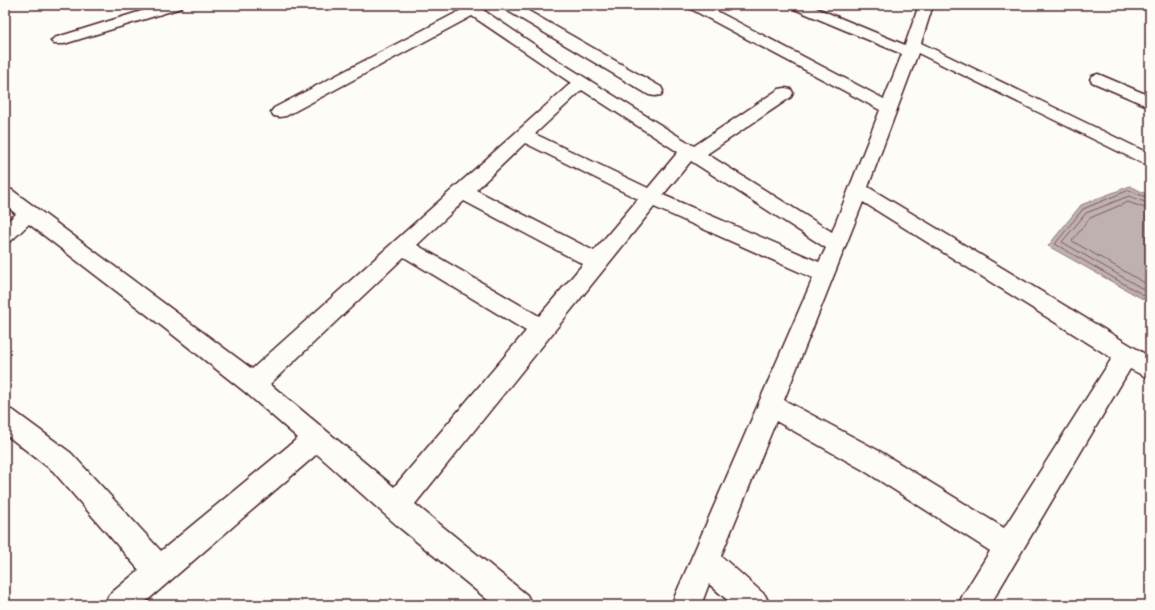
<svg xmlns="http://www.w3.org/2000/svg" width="1155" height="610" viewBox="0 0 1155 610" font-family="Caveat,sans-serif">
  <rect width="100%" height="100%" fill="#fdfcf7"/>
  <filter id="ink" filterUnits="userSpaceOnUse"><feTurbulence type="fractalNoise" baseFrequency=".025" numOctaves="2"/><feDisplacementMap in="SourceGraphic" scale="8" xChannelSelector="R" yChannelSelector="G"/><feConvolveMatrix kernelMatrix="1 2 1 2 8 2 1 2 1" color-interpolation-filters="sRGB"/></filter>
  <g filter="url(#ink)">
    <path fill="#c0b1b1" stroke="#91777b" d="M1130 186 1150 196V303L1048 246 1081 205Z"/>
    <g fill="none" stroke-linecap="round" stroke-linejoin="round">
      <path stroke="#795961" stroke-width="1" d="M1150 199 1129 190 1083 209 1055 244 1150 299
        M1150 204 1129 196 1086 213 1062 242 1150 293
        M1150 210 1128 202 1090 218 1072 241 1150 286"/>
      <defs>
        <path id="minor" d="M161 5H183L181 8 64 44H54L51 41 54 38Z
          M471 5H489L483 10 557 60 694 146 779 89 785 88 791 89 793 93 791 97 707 154 832 232 880 110 689 8 687 5H705L884 99 902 54 792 8 790 5H809L905 45 919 5H933L921 43 1150 154V167L918 53 868 187 1150 357V379L1130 369 990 605H958L963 595 990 551 863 470 776 421 721 556 765 595 770 605H733L709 584 701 605H671L813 278 654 207 415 504 527 595 532 605H494L400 528 317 454 142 605H104L109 595 139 570 53 471 5 434V408L14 411 71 453 161 551 298 438 245 392 163 327 29 224 12 240 5 243V223L16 214 5 205V188L12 190 252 369 571 83 472 16 286 116 280 117 274 116 271 112 274 108ZM582 90 678 152 648 188 535 134ZM525 143 638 199 594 251 476 190ZM691 161 826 248 819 262 663 195ZM464 201 583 264 539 316 417 245ZM863 202 1112 358 1004 528 881 452 784 400ZM404 257 526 331 394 487 270 384Z
          M501 5H518L661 87 663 91 661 95 655 96 649 95 503 8Z
          M1098 74 1150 96V107L1092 82 1090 79 1092 76Z"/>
      </defs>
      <use href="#minor" stroke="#4a1f2b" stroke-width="3"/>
      <use href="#minor" fill="#fdfcf7" fill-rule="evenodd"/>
    </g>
  </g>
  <rect width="1155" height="610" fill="none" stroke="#fdfcf7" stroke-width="20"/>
  <rect x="10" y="10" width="1135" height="590" fill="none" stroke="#4a1f2b" stroke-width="1.5" filter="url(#ink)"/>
</svg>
